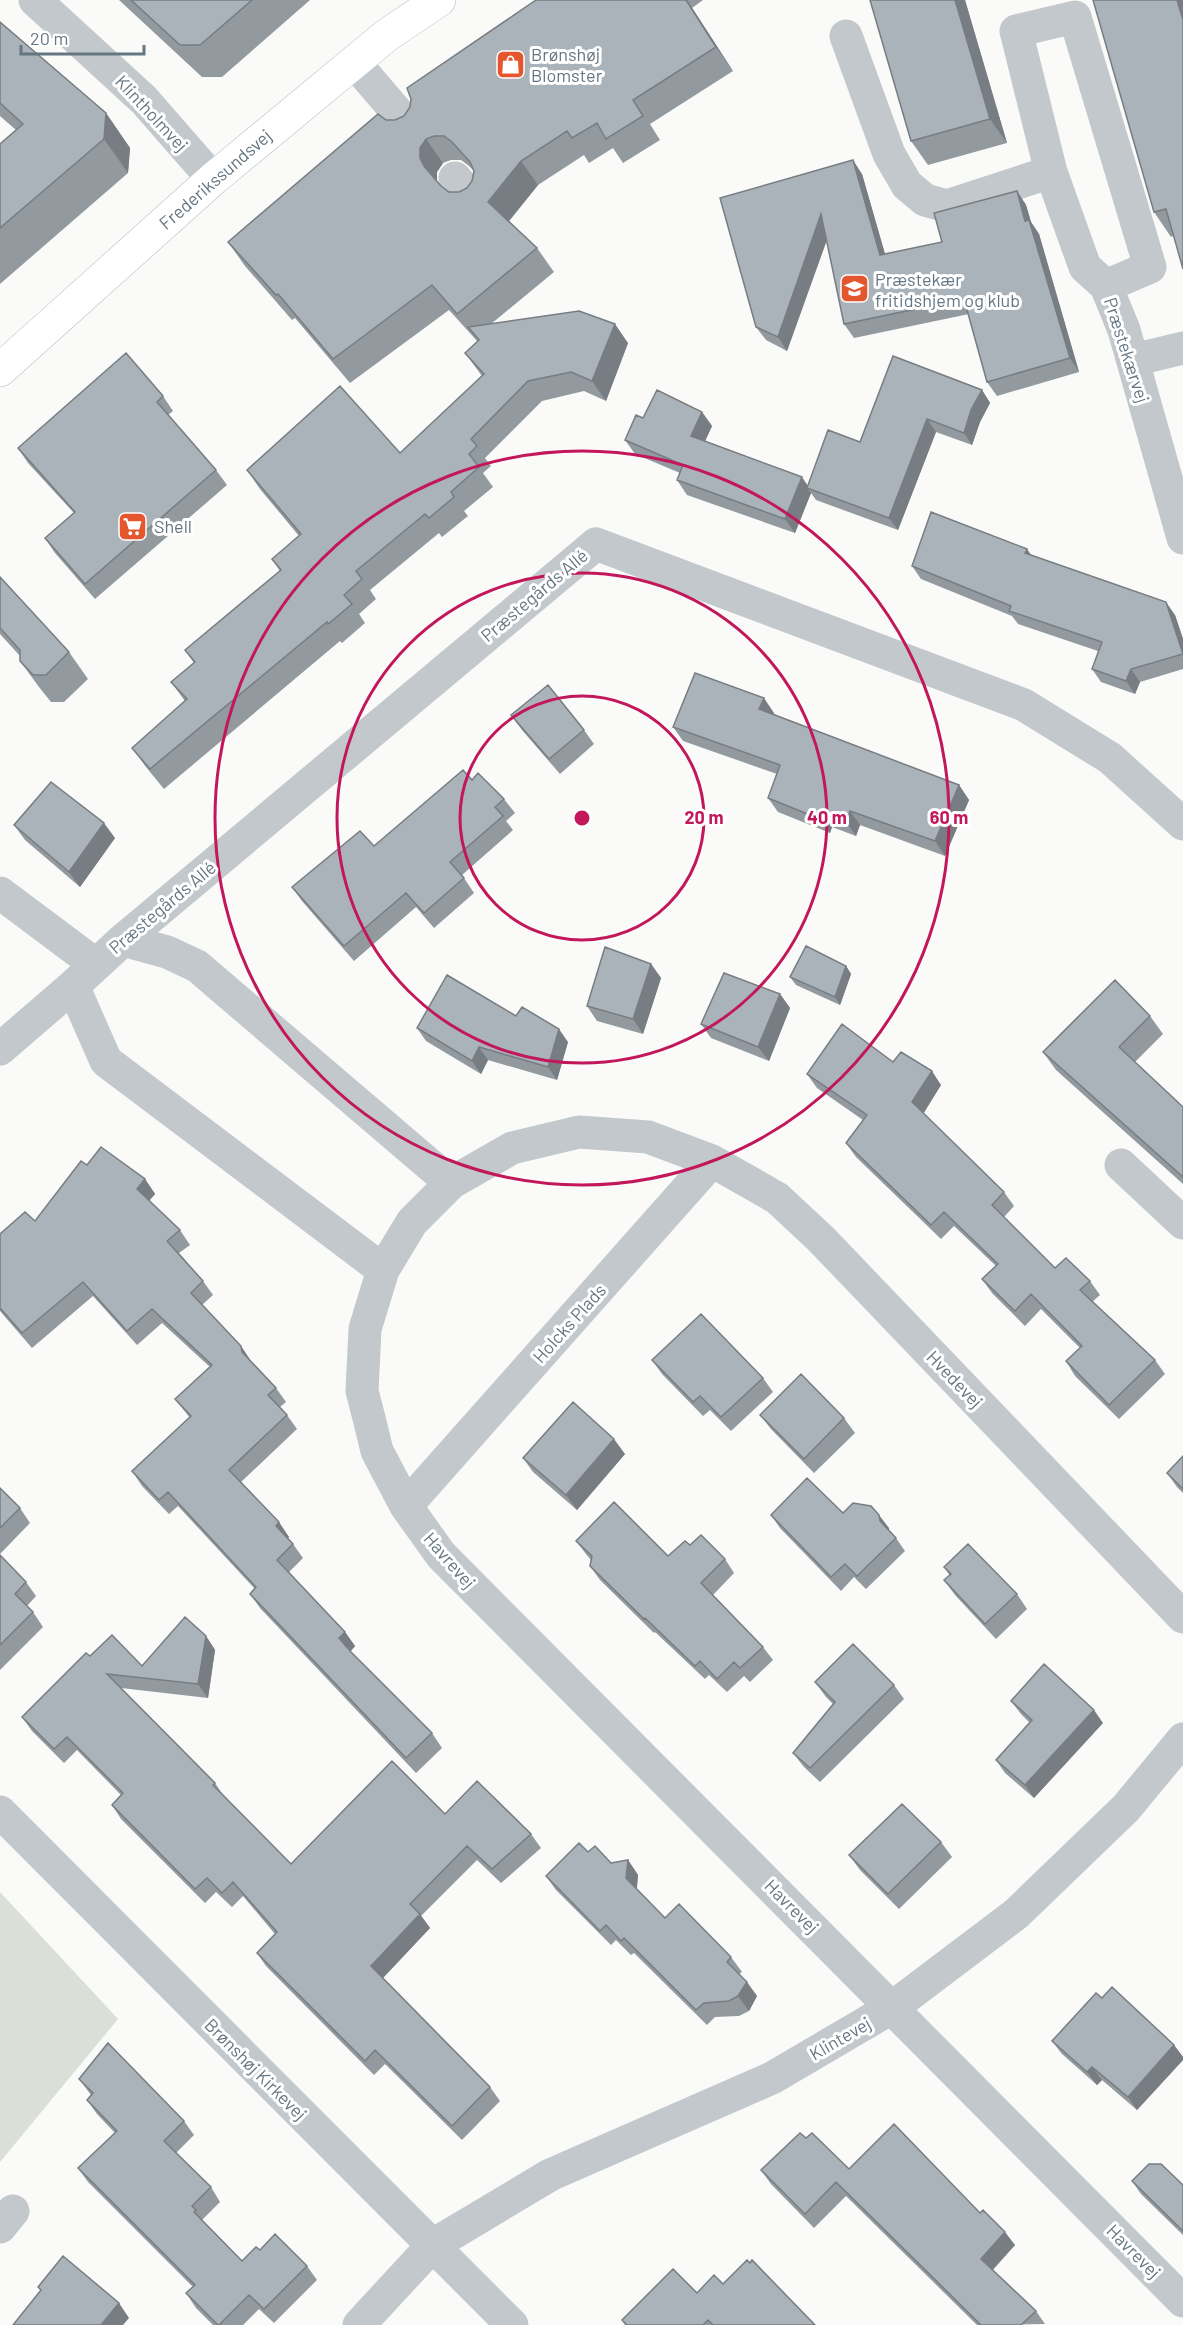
<svg xmlns="http://www.w3.org/2000/svg" width="1183" height="2325" viewBox="0 0 1183 2325" font-family="Barlow,sans-serif">
  <rect width="100%" height="100%" fill="#fafaf8"/>
  <path fill="#dadfd7" d="M0 1892 118 2019 0 2162Z"/>
  <g fill="none" stroke-linecap="round" stroke-linejoin="round">
    <defs>
      <path id="major" d="M0 370 213 179 387 35 439 0"/>
    </defs>
    <use href="#major" stroke="#b5babe" stroke-width="34"/>
    <path stroke="#c3c8cc" stroke-width="33" d="M35 0 144 100 213 179
      M846 36 889 154 907 185 925 200 947 206 1051 172
      M354 62 409 126
      M455 178 472 198
      M1106 286 1150 267 1075 17 1016 31 1051 172 1085 267 1106 286 1124 330 1183 538
      M1133 360 1183 348
      M0 893 95 964
      M123 940 167 952 197 966 451 1183
      M73 986 106 1061 383 1270
      M0 1049 73 986 123 940 596 544 1024 705 1110 758 1183 824
      M712 1161 406 1506 377 1451 370 1422 362 1391 365 1329 383 1270 412 1222 451 1183 512 1148 579 1132 648 1137 712 1161 777 1198 821 1239 1183 1617
      M1121 1165 1183 1223
      M406 1506 441 1555 1183 2301
      M0 1812 512 2325
      M0 2227 13 2211
      M359 2325 433 2245 550 2175 772 2078 893 2007 1016 1914 1126 1808 1183 1739"/>
    <use href="#major" stroke="#fff" stroke-width="33"/>
  </g>
  <path fill="#929a9f" fill-rule="evenodd" d="M119 0H310L222 77H202Z
    M536 0H703L692 8 733 71 650 124 660 140 623 163 613 148 589 163 584 155 538 185 509 221 537 248 554 272 491 324 628 343 606 401 584 391 542 401 485 458 491 466 483 473 493 487 464 511 468 516 442 537 439 533 370 590 376 599 359 614 365 623 342 643 340 641 164 789 146 767 132 748 185 701 171 682 194 663 185 650 280 571 272 559 299 536 260 489 247 470 400 453 482 376 465 353 478 342 449 310 350 383 295 318 292 320 245 266 228 242 386 120H395L404 116ZM451 160H461L469 166 474 171 472 181 467 188 459 192H449L441 186 437 181V172L443 163Z
    M965 0 1007 143 928 165 911 141Z
    M1183 0 1173 236 1171 237 1154 212Z
    M0 22 106 113 130 148 128 173 0 284V144L16 130 0 116Z
    M862 174 885 254 942 242 1017 191 1026 205 1031 222 1039 234 1079 372 997 396 987 382 969 314 854 338 844 324 827 240 787 351 766 340 756 327Z
    M982 390 990 403 980 422 972 445 936 432 898 530 816 500 811 493 795 533 687 495 677 480 680 473 635 454 625 440 643 418 702 412 712 426 705 441 808 486 860 442Z
    M163 396 173 411 168 415 216 470 227 485 95 599 55 553 45 538 74 513 28 463 18 448Z
    M1032 556 1175 615 1183 639V669L1140 682 1135 694 1101 682 1092 669 1098 651 1018 624 1012 616 921 579 912 566Z
    M0 577 69 652 88 679 64 702H51L39 687 20 661V656L0 634Z
    M774 713 773 715 959 785 969 800 945 856 860 825 856 836 832 827 830 833 778 812 768 798 777 774 683 741 673 727Z
    M511 715 584 730 594 744 560 774 522 730Z
    M472 780 504 799 515 813 506 821 513 830 462 875 474 893 434 928 416 907 354 961 302 901 292 887 374 846Z
    M14 825 115 838 80 887 25 840Z
    M651 964 661 978 643 1034 597 1021 587 1006Z
    M846 966 851 974 840 1005 796 985 790 977Z
    M780 994 790 1008 769 1061 711 1038 701 1024Z
    M516 1016 568 1042 557 1080 488 1060 481 1074 426 1041 417 1028Z
    M1150 1016 1163 1034 1135 1062 1183 1107V1184L1056 1070 1043 1052Z
    M807 1074 941 1085 923 1113 1004 1192 1014 1206 1004 1217 1055 1268 1090 1281 1100 1295 1092 1302 1155 1360 1165 1374 1119 1419 1075 1376 1066 1361 1080 1348 1041 1309 1025 1326 992 1293 982 1279 996 1266 954 1226 941 1239 856 1157 846 1143 863 1120 817 1088Z
    M87 1165 145 1179 155 1194 149 1201 180 1230 190 1245 179 1253 203 1281 213 1295 202 1305 241 1346 251 1362 276 1388 286 1402 280 1407 287 1415 297 1429 241 1482 289 1537 288 1538 293 1544 303 1558 288 1573 345 1632 355 1646 350 1652 432 1733 442 1748 416 1773 260 1608 250 1594 255 1589 178 1506 169 1514 142 1486 132 1471 190 1418 175 1399 210 1367 162 1323 137 1345 93 1296 32 1348 0 1311V1234L35 1221Z
    M652 1360 763 1378 773 1392 731 1431 710 1410 703 1416 662 1374Z
    M760 1415 844 1418 855 1433 814 1473 771 1429Z
    M625 1454 577 1510 533 1472 523 1458Z
    M1183 1456V1493L1177 1487 1167 1473Z
    M0 1488 20 1508 30 1523 0 1554Z
    M843 1513 889 1528V1530L896 1538 905 1551 866 1589 854 1577 841 1591 780 1528 771 1515Z
    M576 1541 668 1556 690 1545 725 1559 734 1573 713 1595 763 1647 773 1660 750 1682 744 1676 727 1692 709 1675 705 1679 655 1632 654 1633 600 1580 590 1566 591 1560 586 1554Z
    M0 1555 26 1582 36 1596 27 1606 33 1612 43 1627 0 1670Z
    M944 1567 1017 1594 1027 1609 996 1639 955 1595 944 1580 950 1576Z
    M206 1636 215 1650 208 1698 121 1688 215 1783 223 1795 291 1864 445 1814 531 1834 541 1848 501 1883 477 1860 421 1916 430 1928 383 1978 490 2087 500 2101 462 2140 385 2064 374 2075 266 1966 257 1953 275 1934 243 1896 232 1907 216 1892 205 1903 121 1819 112 1805 121 1795 77 1750 64 1763 32 1731 22 1717 90 1656 142 1666Z
    M815 1682 894 1685 904 1699 820 1782 804 1767 793 1753 833 1704 826 1697Z
    M1011 1701 1103 1723 1034 1798 1005 1773 996 1760 1030 1723 1021 1714Z
    M941 1842 952 1857 899 1909 860 1870 849 1855Z
    M588 1852 611 1863 628 1860 638 1875 637 1889 665 1918 731 1957 742 1972 739 1974 757 1996 749 2011 739 2016 715 2017 707 2025 634 1953 631 1955 616 1940 611 1945 556 1890 546 1876Z
    M1102 1998 1174 2045 1183 2057V2060L1137 2110 1102 2080 1097 2085 1062 2054 1052 2041Z
    M79 2079 184 2121 194 2135 176 2153 211 2187 220 2202 202 2220 242 2261 260 2250 307 2266 317 2280 274 2323 259 2309 243 2325H213L196 2308 186 2293 193 2287 88 2182 78 2168 115 2133 97 2114 87 2100 91 2095Z
    M806 2138 849 2169 980 2213 1015 2245 993 2270 1036 2311 1045 2324 977 2325 846 2196 814 2228 771 2184 761 2170Z
    M1132 2181 1183 2185V2235L1141 2194Z
    M723 2284 815 2325H625L622 2320Z"/>
  <path fill="#777d82" d="M686 0H687L733 71 716 47Z
    M955 0H965L1007 143 990 119Z
    M1177 0H1183V20Z
    M106 113 130 148 128 173 104 139Z
    M426 139 443 163 437 172V182L424 166 420 158V148Z
    M853 160 862 174 889 268 880 255Z
    M521 161 538 185 505 226 488 202Z
    M1017 191 1026 205 1031 222 1039 234 1079 372 1070 358 1025 221Z
    M821 214 831 228 787 351 778 337Z
    M615 324 628 343 606 401 592 381Z
    M982 390 990 403 980 422 972 445 964 433 971 410Z
    M702 412 712 426 701 450 691 436Z
    M927 419 936 432 898 530 889 518Z
    M802 477 810 489 807 488 811 493 795 533 785 519Z
    M1027 549 1036 562 1025 553Z
    M1166 602 1175 615 1183 639V655Z
    M1131 669 1140 682 1135 694 1126 681Z
    M764 698 774 713 769 724 759 709Z
    M959 785 969 800 945 856 935 841Z
    M850 811 860 825 856 836 846 822Z
    M822 812 832 827 830 833 820 819Z
    M104 823 115 838 80 887 69 872Z
    M651 964 661 978 643 1034 633 1019Z
    M846 966 851 974 840 1005 835 997Z
    M780 994 790 1008 769 1061 758 1047Z
    M559 1029 568 1042 557 1080 548 1067Z
    M479 1047 488 1060 481 1074 472 1061Z
    M932 1071 941 1085 922 1116 912 1102Z
    M145 1179 155 1194 147 1203 137 1189Z
    M241 1346 251 1361 252 1366 242 1352Z
    M614 1439 625 1454 577 1510 566 1495Z
    M879 1515 889 1528V1535L880 1521Z
    M279 1522 289 1537 286 1540 276 1526Z
    M345 1632 355 1646 349 1653 339 1638Z
    M206 1636 215 1650 208 1698 198 1684Z
    M1094 1710 1103 1723 1034 1798 1025 1785Z
    M628 1860 638 1875 636 1893 626 1878Z
    M420 1914 430 1928 381 1980 371 1966Z
    M747 1982 757 1996 749 2011 738 1996Z
    M1174 2045 1183 2057V2060L1137 2110 1128 2097Z
    M1092 2067 1102 2080 1097 2085 1087 2072Z
    M1005 2232 1015 2245 990 2272 981 2259Z
    M119 2303 129 2318 123 2325H101Z"/>
  <path fill="#aab3b9" stroke="#777d82" stroke-width="1.5" fill-rule="evenodd" d="M131 0H252L200 45H180Z
    M536 0H686L716 47 633 100 643 116 606 139 597 123 572 138 567 131 521 161 488 202 537 248 457 314 432 285 333 359 278 294 276 295 228 242 378 114 386 120H395L404 116 410 107 411 99 407 88ZM434 136H444L452 142 470 162 474 171 472 181 467 188 459 192H449L441 186 424 166 420 158V148L426 139Z
    M870 0H955L990 119 911 141Z
    M1093 0H1177L1183 20V269L1166 209 1154 212Z
    M0 22 106 113 104 139 0 228V144L23 124 0 103Z
    M853 160 880 255 942 242 934 213 1017 191 1025 221 1029 220 1070 358 987 382 964 299 844 324 821 214 778 337 756 327 720 198Z
    M579 311 615 324 592 381 571 372 528 381 471 439 477 446 469 454 479 467 451 492 454 497 429 518 425 514 356 571 362 579 344 595 352 604 328 624 327 622 150 769 132 748 187 699 171 682 195 662 185 650 281 570 272 559 301 534 247 470 340 386 400 453 484 374 465 353 479 340 468 327Z
    M126 353 163 396 157 402 216 470 85 584 45 538 75 512 18 448Z
    M893 356 982 390 971 410 964 433 927 419 889 518 807 488 828 430 860 442Z
    M657 390 702 412 691 436 802 477 785 519 677 480 683 465 625 440 636 415 643 418Z
    M931 512 1027 549 1025 553 1166 602 1183 654 1131 669 1126 681 1092 669 1102 642 1009 611 1011 606 912 566Z
    M0 577 69 652 46 675H33L20 661V650L0 628Z
    M695 673 764 698 759 709 959 785 935 841 850 811 846 822 822 812 820 819 768 798 780 765 673 727Z
    M548 685 584 730 549 759 511 715Z
    M463 770 472 780 478 773 504 799 495 807 503 816 450 862 464 878 424 913 406 893 344 946 292 887 360 831 374 846Z
    M51 782 104 823 69 872 14 825Z
    M806 946 846 966 835 997 790 977Z
    M605 947 651 964 633 1019 587 1006Z
    M724 973 780 994 758 1047 701 1024Z
    M447 975 516 1016 522 1007 559 1029 548 1067 479 1047 472 1061 417 1028Z
    M1115 980 1150 1016 1119 1047 1183 1107V1177L1043 1052Z
    M842 1024 893 1062 901 1052 932 1071 912 1102 1004 1192 992 1205 1055 1268 1066 1258 1090 1281 1080 1290 1155 1360 1109 1405 1066 1361 1082 1346 1031 1294 1015 1311 982 1279 998 1264 944 1212 931 1225 846 1143 867 1115 807 1074Z
    M101 1147 145 1179 137 1189 180 1230 167 1241 203 1281 191 1293 241 1346 242 1352 276 1388 268 1395 287 1415 229 1470 279 1522 276 1526 293 1544 277 1560 345 1632 339 1638 351 1652 432 1733 406 1758 250 1594 256 1587 168 1492 159 1500 132 1471 191 1416 175 1399 212 1365 152 1309 127 1331 83 1282 22 1333 0 1308V1234L25 1212 35 1221 81 1161 87 1165Z
    M701 1314 763 1378 721 1417 700 1396 693 1402 652 1360Z
    M801 1374 844 1418 804 1459 760 1415Z
    M573 1402 614 1439 566 1495 523 1458Z
    M1183 1456V1489L1167 1473Z
    M807 1478 843 1513 853 1503 871 1506 879 1515 880 1521 896 1538 857 1576 845 1564 831 1577 771 1515Z
    M0 1488 20 1508 0 1528Z
    M614 1502 668 1556 685 1541 690 1545 701 1535 725 1559 701 1583 763 1647 740 1668 734 1662 717 1679 700 1661 695 1666 645 1618 644 1619 590 1566 592 1556 576 1541Z
    M968 1544 1017 1594 985 1624 944 1580 951 1574 944 1567Z
    M0 1555 26 1582 15 1594 33 1612 0 1645Z
    M185 1617 206 1636 198 1684 107 1674 215 1783 213 1785 291 1864 392 1761 445 1814 477 1781 531 1834 492 1869 467 1846 410 1904 420 1914 371 1966 490 2087 452 2126 375 2050 365 2061 257 1953 277 1932 233 1882 222 1893 207 1878 195 1889 112 1805 123 1793 67 1737 54 1749 22 1717 86 1653 90 1656 112 1635 142 1666Z
    M853 1644 894 1685 810 1768 793 1753 835 1702 815 1682Z
    M1044 1664 1094 1710 1025 1785 996 1760 1032 1720 1011 1701Z
    M902 1804 941 1842 888 1894 849 1855Z
    M579 1843 588 1852 595 1846 611 1863 628 1860 626 1878 665 1918 679 1904 731 1957 727 1962 747 1982 738 1996 729 2001 704 2003 696 2010 624 1938 621 1941 606 1925 600 1931 546 1876Z
    M1112 1987 1174 2045 1128 2097 1092 2067 1087 2072 1052 2041 1096 1993 1102 1998Z
    M108 2043 184 2121 164 2141 211 2187 192 2206 196 2210 194 2212 242 2261 256 2247 260 2250 275 2234 307 2266 264 2309 249 2295 219 2325H218L186 2293 195 2285 78 2168 117 2131 87 2100 93 2093 79 2079Z
    M894 2124 980 2213 983 2210 1005 2232 981 2259 1036 2311 1021 2325H981L836 2182 805 2214 761 2170 800 2133 806 2138 812 2133 849 2169Z
    M1149 2164H1161L1183 2185V2231L1132 2181Z
    M63 2256 119 2303 101 2325H13L41 2290 38 2287Z
    M747 2260 750 2263 752 2260 815 2325H713L708 2320 703 2325H627L622 2320 673 2269 697 2293 714 2275 723 2284Z"/>
  <g fill="none" stroke="#c2185b" stroke-width="3">
    <circle cx="582" cy="818" r="122"/>
    <circle cx="582" cy="818" r="245"/>
    <circle cx="582" cy="818" r="367"/>
  </g>
  <defs>
    <symbol id="shop-square" viewBox="-11 -11 22 22"><rect x="-9" y="-9" width="18" height="18" rx="4" fill="#e4572e" stroke="#fff"/><path d="M-5-2.5h2.3a2.7 3.5 0 0 1 5.4 0H5L5.5 6h-11ZM-1.5-2.5h3a1.5 2.3 0 0 0-3 0Z" fill="#fff"/></symbol>
    <symbol id="school-square" viewBox="-11 -11 22 22"><rect x="-9" y="-9" width="18" height="18" rx="4" fill="#e4572e" stroke="#fff"/><path d="M0-5L7-2L0 1L-7-2ZM-4 1L0 2.5L4 1V4Q0 6-4 4Z" fill="#fff"/></symbol>
    <symbol id="supermarket-square" viewBox="-11 -11 22 22"><rect x="-9" y="-9" width="18" height="18" rx="4" fill="#e4572e" stroke="#fff"/><path d="M-6-5.5h2.5l.6 2H6L4.5 2H-2.5L-4.4-4H-6ZM-1.5 3.2a1.3 1.3 0 1 0 .1 0ZM3 3.2a1.3 1.3 0 1 0 .1 0Z" fill="#fff"/></symbol>
  </defs>
  <g fill-rule="evenodd">
    <use href="#shop-square" x="494" y="48" width="33" height="33"/>
    <use href="#school-square" x="838" y="272" width="33" height="33"/>
    <use href="#supermarket-square" x="116" y="510" width="33" height="33"/>
  </g>
  <g text-anchor="middle" dominant-baseline="central" stroke-width="6" stroke-linejoin="round" paint-order="stroke">
    <g font-size="18" fill="#657683" stroke="#fff" text-anchor="start">
      <text x="531" y="54">Brønshøj<tspan x="531" dy="21">Blomster</tspan></text>
      <text x="875" y="279">Præstekær<tspan x="875" dy="21">fritidshjem og klub</tspan></text>
      <text x="154" y="526">Shell</text>
    </g>
    <g font-size="18" fill="#657683" stroke="#fff">
      <text transform="translate(152 113) rotate(47)">Klintholmvej</text>
      <text transform="translate(215 179) rotate(-41)">Frederikssundsvej</text>
      <text transform="translate(1127 350) rotate(72)">Præstekærvej</text>
      <text transform="translate(534 595) rotate(-40)">Præstegårds Allé</text>
      <text transform="translate(162 907) rotate(-40)">Præstegårds Allé</text>
      <text transform="translate(569 1323) rotate(-48)">Holcks Plads</text>
      <text transform="translate(955 1379) rotate(46)">Hvedevej</text>
      <text transform="translate(450 1560) rotate(49)">Havrevej</text>
      <text transform="translate(792 1906) rotate(45)">Havrevej</text>
      <text transform="translate(840 2038) rotate(-30)">Klintevej</text>
      <text transform="translate(256 2069) rotate(45)">Brønshøj Kirkevej</text>
      <text transform="translate(1134 2251) rotate(45)">Havrevej</text>
    </g>
  </g>
  <circle cx="582" cy="818" r="9" fill="#c2185b" stroke="#fff" stroke-width="3"/>
  <g font-size="18" text-anchor="middle" font-weight="bold" fill="#c2185b" stroke="#fff" stroke-width="6" stroke-linejoin="round" paint-order="stroke">
    <text x="704" y="824">20 m</text>
    <text x="827" y="824">40 m</text>
    <text x="949" y="824">60 m</text>
  </g>
  <path d="M21 45v9h123v-9" fill="none" stroke="#657683" stroke-width="3"/>
  <text x="30" y="45" font-size="18" fill="#657683" stroke="#ffffff" stroke-width="4.5" paint-order="stroke">20 m</text>
</svg>
